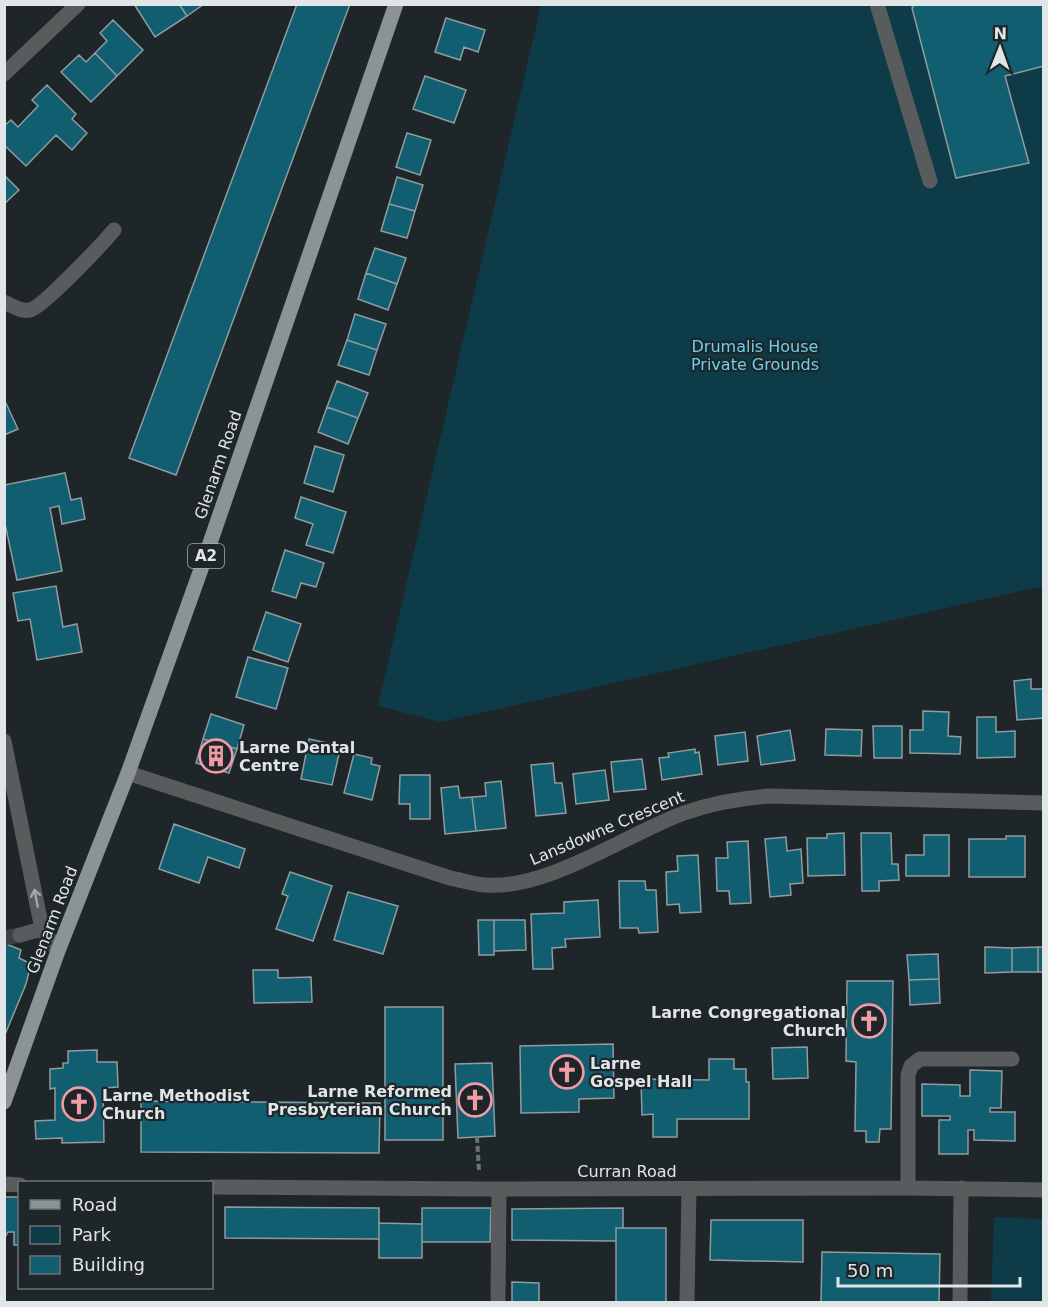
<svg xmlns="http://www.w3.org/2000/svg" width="1048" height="1307" viewBox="0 0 1048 1307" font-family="'DejaVu Sans',sans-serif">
  <rect width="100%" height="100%" fill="#1f2629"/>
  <path fill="#0e3b48" d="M541 5H1043V586L441 722 378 706Z
    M994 1217 1043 1219V1302H991Z"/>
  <path fill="#115e71" stroke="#919b9e" stroke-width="1.5" d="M134 4H179L187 16 155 37Z
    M179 4H204L187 16Z
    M297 4H350L176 475 129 458Z
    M915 4H1044V66L1005 76 1029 163 956 178 912 8Z
    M446 18 485 30 478 52 464 47 460 60 435 52Z
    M113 20 143 50 117 76 95 53 107 41 100 33Z
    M95 53 117 76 91 102 61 72 79 55 86 62Z
    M425 76 466 90 454 123 413 109Z
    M47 85 76 114 72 119 87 133 72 150 56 135 26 166 4 145V126L11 120 18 127 38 106 32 100Z
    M407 133 431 140 420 175 396 167Z
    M4 175 19 190 4 204Z
    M397 177 423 185 415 211 389 204Z
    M389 204 415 211 407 238 381 231Z
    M375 248 406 258 397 284 366 273Z
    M366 273 397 284 388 310 358 299Z
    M355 314 386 324 377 350 347 340Z
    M347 340 377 350 369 375 338 365Z
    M337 381 368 393 358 418 327 407Z
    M4 399 18 429 4 435Z
    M327 407 358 418 348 444 318 432Z
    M315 446 344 455 333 492 304 483Z
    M65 473 71 500 81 498 85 519 62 524 59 506 50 508 62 571 17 580 4 519V485Z
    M301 497 346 512 333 553 306 545 313 524 295 518Z
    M285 550 324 563 316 587 301 583 296 598 272 591Z
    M56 586 63 627 77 624 82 652 37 660 30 619 18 621 13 593Z
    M266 612 301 624 288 662 253 650Z
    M248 657 288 668 276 709 236 697Z
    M1031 679V689H1044V718L1017 720 1014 681Z
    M923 711 949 712 948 736 961 737 960 754 910 753V730H923Z
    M211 714 244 725 237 749 203 739Z
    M977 717H996V732L1015 731V757L977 758Z
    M873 726H902V758H874Z
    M826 729 862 730 861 756 825 755Z
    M790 730 795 760 761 765 757 736Z
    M745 732 748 761 718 765 715 736Z
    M203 739 237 749 229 773 196 763Z
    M309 739 328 743 326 751 339 754 332 785 301 779Z
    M695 749V753L699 752 702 774 662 780 659 758 669 757 668 753Z
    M354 754 372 758 371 764 380 766 372 800 344 793Z
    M642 759 646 789 614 792 611 762Z
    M553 763 555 783H562L566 813 536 816 531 765Z
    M605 770 609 800 576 804 573 774Z
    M400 775H430V819H410V804H399Z
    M501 781 506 828 476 831 472 797 486 796 485 783Z
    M458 786 460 798 472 797 476 831 445 834 441 788Z
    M174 824 245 849 239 868 208 857 199 883 159 869Z
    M844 833 845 875 808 876 807 838H827V834Z
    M861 833H891L892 864H898L899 880 879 881V891H862Z
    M924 835H949V876H906V855H924Z
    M1006 836H1025V877H969V839H1006Z
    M786 837 787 851 801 849 803 883 790 884 791 895 770 897 765 839Z
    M748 841 751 903 730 904 729 891H717L716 858H728L727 842Z
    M698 855 701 912 680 913 679 904 667 905 666 872 678 871 677 856Z
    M290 872 332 886 313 941 276 929 288 896 282 894Z
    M619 881H645L646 890H656L658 932 639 933 638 928H620Z
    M348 892 398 906 383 954 334 940Z
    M598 900 600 937 565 939 566 947 552 948 553 969H533L531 914 564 913V902Z
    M478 920H494V955H479Z
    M494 920H525L526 950 494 951Z
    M4 943 21 950 19 958 31 964 26 984 4 1037Z
    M985 947 1012 948V972L985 973Z
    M1038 947V972H1012V948Z
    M1038 947H1044V972H1038Z
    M938 954 939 979 909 980 907 955Z
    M253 970H278V978L311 977 312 1002 254 1003Z
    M939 979 940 1003 910 1005 909 980Z
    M847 981H893L891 1129H880L879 1142H866V1131H855L856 1062 846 1061Z
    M385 1007H443V1140H385Z
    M613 1044 614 1098 579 1099V1112L521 1113 520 1046Z
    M807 1047 808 1078 773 1079 772 1048Z
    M97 1050V1062H117L118 1087 103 1088 104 1142 62 1143V1138L36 1139 35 1121 55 1120V1088L50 1089V1069L63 1068V1063H68V1051Z
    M709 1059H734V1069H746V1082H749V1119H677V1137H653V1114L642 1115 641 1079 709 1080Z
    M492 1063 495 1136 458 1138 455 1064Z
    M970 1070 1002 1071 1001 1108H990V1112H1015V1141L974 1140V1130H968V1154H939V1120H950V1116H922V1084L960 1085V1096H970Z
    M141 1101 380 1103 379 1153 141 1152Z
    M4 1197H20V1245H14V1232H8L4 1239Z
    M225 1207 379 1208V1239L225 1238Z
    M422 1208H491L490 1242H422Z
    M623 1208V1228H616V1241L512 1240V1209Z
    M711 1220H803V1262L710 1260Z
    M379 1223 422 1224V1258H379Z
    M616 1228H666V1302H616Z
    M822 1252 940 1254 939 1302H821Z
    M512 1282 539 1283V1302H512Z"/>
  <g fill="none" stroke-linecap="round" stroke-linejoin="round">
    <path stroke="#3c4346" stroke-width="15" stroke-dasharray="15 8" stroke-linecap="butt" d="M4 938 20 935"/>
    <path stroke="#6b7174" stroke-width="4" stroke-dasharray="6 3" stroke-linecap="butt" d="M477 1137 479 1171"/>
    <path stroke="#585c5d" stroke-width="15" d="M877 4 930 181
      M4 74 78 4
      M4 302C13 306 21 312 30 310 42 308 103 243 114 230
      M4 741 42 929 58 951
      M128 773 450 878C462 880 474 885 486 885 547 890 627 834 684 813 712 803 741 798 770 796L1044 803
      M20 935 42 929
      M4 1184 20 1185
      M212 1187 480 1189 908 1188 1044 1190
      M908 1188V1075L911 1066 920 1059H1012
      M498 1302 499 1189
      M687 1302 689 1189
      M960 1302 961 1188"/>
    <path stroke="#8b9396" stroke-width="15" d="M4 1102 58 951 128 773 200 572 396 4"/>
  </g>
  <defs><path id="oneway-shaft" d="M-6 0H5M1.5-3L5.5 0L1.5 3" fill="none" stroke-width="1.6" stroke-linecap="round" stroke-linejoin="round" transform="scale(1.5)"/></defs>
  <use stroke="#a3a7a9" href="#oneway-shaft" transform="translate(36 898) rotate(-101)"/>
  <defs>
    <symbol id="building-ring" viewBox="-11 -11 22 22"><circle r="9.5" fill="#1f2629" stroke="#f39aa7" stroke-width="1.5"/><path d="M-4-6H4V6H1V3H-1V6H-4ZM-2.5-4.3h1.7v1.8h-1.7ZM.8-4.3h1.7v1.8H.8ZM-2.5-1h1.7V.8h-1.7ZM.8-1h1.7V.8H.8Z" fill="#f39aa7"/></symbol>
    <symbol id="church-ring" viewBox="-11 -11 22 22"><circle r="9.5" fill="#1f2629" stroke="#f39aa7" stroke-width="1.5"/><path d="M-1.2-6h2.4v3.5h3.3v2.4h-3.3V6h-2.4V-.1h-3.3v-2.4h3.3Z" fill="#f39aa7"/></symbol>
  </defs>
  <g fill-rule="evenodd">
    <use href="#building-ring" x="197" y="737" width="38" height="38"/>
    <use href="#church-ring" x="850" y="1002" width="38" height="38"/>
    <use href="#church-ring" x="548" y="1053" width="38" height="38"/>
    <use href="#church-ring" x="456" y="1081" width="38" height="38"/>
    <use href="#church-ring" x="60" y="1085" width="38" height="38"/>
  </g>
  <g text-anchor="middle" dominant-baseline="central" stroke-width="4.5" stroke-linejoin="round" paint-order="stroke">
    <rect fill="#1f2629" stroke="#a6acae" stroke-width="1.5" x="188" y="544" width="36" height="24" rx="4.5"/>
    <g font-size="15" font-weight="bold" fill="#e0e5e7">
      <text x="206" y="556">A2</text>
    </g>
    <g font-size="16" fill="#68d0ef" stroke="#1f2629">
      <text x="755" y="346">Drumalis House<tspan x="755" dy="18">Private Grounds</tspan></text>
    </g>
    <g font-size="16" fill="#e0e5e7" stroke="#1f2629">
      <text transform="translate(218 465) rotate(-71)">Glenarm Road</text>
      <text transform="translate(607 828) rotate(-23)">Lansdowne Crescent</text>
      <text transform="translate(52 920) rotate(-69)">Glenarm Road</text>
      <text x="627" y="1171">Curran Road</text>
    </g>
    <g font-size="16" font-weight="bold" fill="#e0e5e7" stroke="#1f2629" text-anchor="start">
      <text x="239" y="747">Larne Dental<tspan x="239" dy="18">Centre</tspan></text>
      <text x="846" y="1012" text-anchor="end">Larne Congregational<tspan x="846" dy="18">Church</tspan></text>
      <text x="590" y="1063">Larne<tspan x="590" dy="18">Gospel Hall</tspan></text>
      <text x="452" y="1091" text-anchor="end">Larne Reformed<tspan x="452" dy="18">Presbyterian Church</tspan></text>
      <text x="102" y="1095">Larne Methodist<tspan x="102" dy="18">Church</tspan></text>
    </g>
  </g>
  <rect width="1048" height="1307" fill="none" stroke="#e0e5e7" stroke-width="12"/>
  <rect x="18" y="1181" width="195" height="108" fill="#1f2629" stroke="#6c7275" stroke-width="1.5"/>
  <rect x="30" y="1200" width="30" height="9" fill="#8b9396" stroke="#6c7275" stroke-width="1.5"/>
  <text x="72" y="1211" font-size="18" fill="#e0e5e7">Road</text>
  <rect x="30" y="1226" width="30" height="18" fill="#0e3b48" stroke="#6c7275" stroke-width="1.5"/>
  <text x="72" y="1241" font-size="18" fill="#e0e5e7">Park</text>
  <rect x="30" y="1256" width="30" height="18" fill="#115e71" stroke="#6c7275" stroke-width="1.5"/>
  <text x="72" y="1271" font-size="18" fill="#e0e5e7">Building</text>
  <g transform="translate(1000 48) rotate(1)" stroke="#1f2629" stroke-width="4.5" paint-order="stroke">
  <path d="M0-4.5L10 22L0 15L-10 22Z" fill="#e0e5e7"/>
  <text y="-9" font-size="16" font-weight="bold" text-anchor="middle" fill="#e0e5e7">N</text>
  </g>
  <path d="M838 1277v9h182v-9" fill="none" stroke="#e0e5e7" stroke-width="3"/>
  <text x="847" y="1277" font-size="18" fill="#e0e5e7" stroke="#1f2629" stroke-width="4.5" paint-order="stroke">50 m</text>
</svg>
